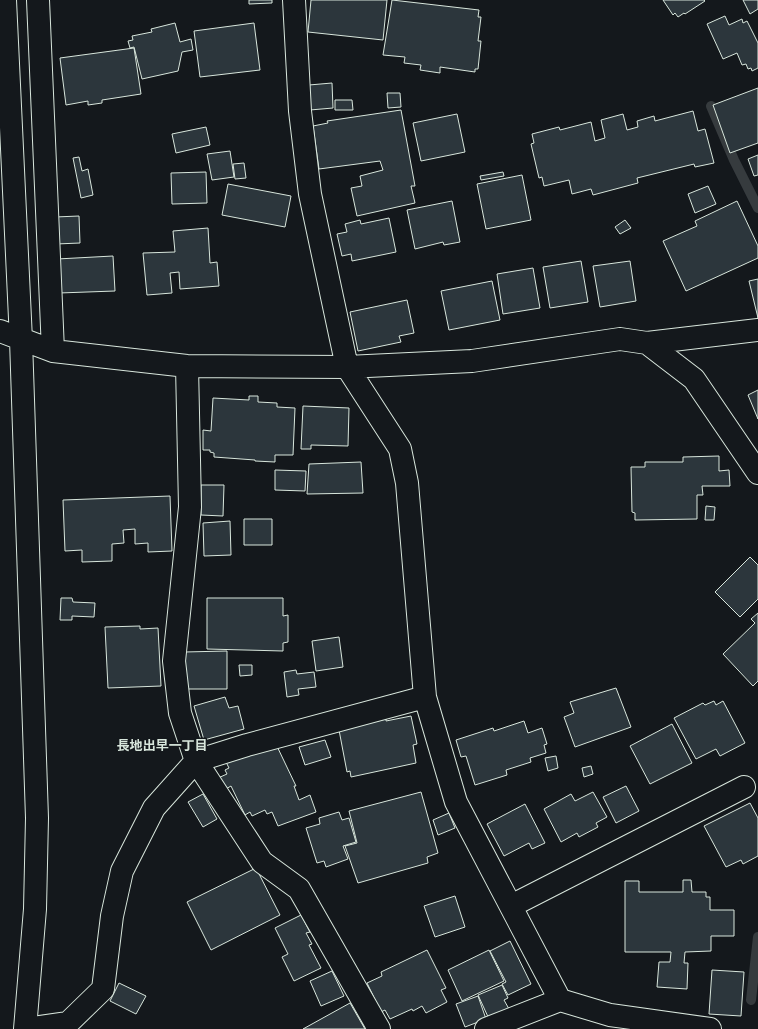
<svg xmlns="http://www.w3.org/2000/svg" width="758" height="1029" viewBox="0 0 758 1029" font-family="'Space Grotesk','Noto Sans JP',sans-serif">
  <rect width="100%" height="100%" fill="#14181c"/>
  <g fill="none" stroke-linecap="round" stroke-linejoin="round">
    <path stroke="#363b3e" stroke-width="10" d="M711 106 734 160 758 208
      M751 1000 758 937"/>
  </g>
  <path fill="#2c363c" stroke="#d8e6dc" d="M249 0H272V3L249 4Z
    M311 0H387L383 40 308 32Z
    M392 0 479 10 478 17H481L478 41H481L478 69H475V72L440 67V73L420 70 421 65 404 63 405 57 383 55Z
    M663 0H704L705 1 685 14 684 13 678 17 675 13 673 15Z
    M743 0H758V9L750 14Z
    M725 16 729 25 742 19 743 23 747 21 758 43V68L752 71 751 68 748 69 746 64 742 65 737 53 723 59 707 24Z
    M175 23 180 42 191 39 193 50 182 52 178 71 142 79 134 47 130 48 128 41 133 40 132 36 152 32 151 29Z
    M254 23 260 70 200 77 194 31Z
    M134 48 141 94 102 100V103L88 105V101L66 105 60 58Z
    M332 83 333 108 310 110 309 85Z
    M758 88V143L730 153 713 105Z
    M387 93H400L401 107 388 108Z
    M335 100H352L353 110H335Z
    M401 110 415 186H411L415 203 357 216 351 188 362 186 360 176 383 170 380 161 319 169 313 126 328 123 327 121Z
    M693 111 698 131 705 129 714 163 695 167 694 164 637 178 638 183 593 195 591 189 572 194 569 180 544 186 542 177 539 178 531 144 534 143 532 134 559 127 560 130 591 122 595 141 605 138 601 120 623 114 627 130 638 127 637 121 654 116 655 121Z
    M457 114 465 152 421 161 413 123Z
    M206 127 210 145 176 153 172 134Z
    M230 151 234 177 212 180 207 154Z
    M758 155V175L754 176 748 159Z
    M79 157 82 171 88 169 93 195 81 198 73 158Z
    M244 163 246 178 235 179 233 164Z
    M206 172 207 203 172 204 171 173Z
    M503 172 504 176 481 180 480 176Z
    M522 175 531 220 486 229 477 184Z
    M228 184 291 196 285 227 222 215Z
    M708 186 716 204 695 213 688 194Z
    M452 201 460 242 444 245 443 242 415 249 407 210Z
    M737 201 758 246V258L686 291 663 241 697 226 695 221Z
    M79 216 80 243 56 244 55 217Z
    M389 218 396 252 352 261 351 254 342 256 337 234 347 232 345 224 360 220 361 224Z
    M625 220 631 228 620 234 615 227Z
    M208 228 210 263 217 262 219 286 180 289 179 272 170 273 172 293 147 295 143 253 175 252 173 231Z
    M113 256 115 291 59 293 57 259Z
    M581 261 588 302 550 308 543 267Z
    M630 261 636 301 600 307 593 266Z
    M533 268 540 308 503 314 497 274Z
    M758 279V318L749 281Z
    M492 281 500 320 449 330 441 291Z
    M407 300 414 333 399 336 401 342 358 351 350 312Z
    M758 390V419L748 395Z
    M249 396H258V402L277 403V407L295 408 293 455H275V462L255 461V460L214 457V453L210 452V450H203V430L211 431 213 398 249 400Z
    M303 406 349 408 348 446 311 445V449H301Z
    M719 456V471L729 470 730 486H702L703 495H697V519L635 520V513L632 512 631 467H645V462H683V457Z
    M361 462 363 493 307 494 309 464Z
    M275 470 306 471 305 491 275 490Z
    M201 485H224L223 516 201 515Z
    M170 496 172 551 148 552V543L135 544V529L123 530 124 543 112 544V561L82 562V550L65 551 63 500Z
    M706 506 715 507 714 520H705Z
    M244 519H272V545H244Z
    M230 521 231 555 204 556 203 523Z
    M750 557 758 565V599L740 617 715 592Z
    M61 598H72L73 602 95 603 94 617 72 616V620H60Z
    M207 598H283V616L288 615V642L283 643V651L207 649Z
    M758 613V681L753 686 723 654 755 623 751 619Z
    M140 626V629L158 628 161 686 108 688 105 627Z
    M339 637 343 667 316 671 312 641Z
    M227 651V689H184V652Z
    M239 665H252V675L240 676Z
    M296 670 297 674 314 672 316 687 298 689 299 695 287 697 284 672Z
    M616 688 631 727 575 747 564 717 574 713 570 702Z
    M225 697 229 708 238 706 244 729 204 740 194 706Z
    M714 701 716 705 723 701 745 743 720 756 716 749 696 759 674 718 703 703 705 705Z
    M411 716 417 744 413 745 416 763 351 777 350 771 347 772 339 730 386 719V721Z
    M524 721 528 733 542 728 547 744 544 745 546 753 530 758 531 762 506 770 507 775 475 785 466 756 461 757 456 740 493 728 494 731Z
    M672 724 692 763 650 784 630 746Z
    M274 740 296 786H294L299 800 310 795 316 812 278 826 272 812 267 814 265 810 252 816 250 812 245 815 231 786 224 790 218 778 227 774 225 770 229 768 226 762Z
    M325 740 331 757 305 765 299 747Z
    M556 756 558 768 548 771 545 758Z
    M591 766 593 774 584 777 582 768Z
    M626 786 639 811 616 823 603 797Z
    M421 792 438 853 427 857 428 863 358 883 345 846 357 843 349 811Z
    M593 792 607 817 596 823 598 827 579 837 577 833 561 842 544 809 571 794 575 801Z
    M203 794 217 819 203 827 188 802Z
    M750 803 758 818V856L743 864 741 860 726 867 704 826Z
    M525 804 545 843 532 849 529 843 504 856 487 824Z
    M339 812 342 820 349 818 356 842 343 846 348 859 326 867 324 861 317 863 306 828 320 824 319 818Z
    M449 813 455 828 438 835 433 820Z
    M256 868 280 915 211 950 187 902Z
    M683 880H691L692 892H706V897H710V910H734V936H711V951L685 952 684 963H688L687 989 657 987 659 962H670L671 952H625V881H639V892H683Z
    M455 896 465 927 435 937 424 906Z
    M301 915 310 932 306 933 312 944 309 945 321 968 294 981 282 957 288 954 275 928Z
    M510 941 531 984 508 995 502 984 506 982 490 951Z
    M427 950 446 988 441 990 447 1002 426 1013 422 1006 413 1011 412 1009 390 1019 385 1010 381 1012 367 983 382 976 381 972Z
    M489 950 504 981 462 1001 448 970Z
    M712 970 744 972 741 1016 709 1014Z
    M332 971 344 996 321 1006 310 981Z
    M119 983 146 996 136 1014 110 1001Z
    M502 985 508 998 504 1000 509 1009 489 1019 478 995Z
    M478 996 486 1019 465 1027 456 1004Z
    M350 1003 365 1029H303Z"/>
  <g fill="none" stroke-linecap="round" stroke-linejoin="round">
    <defs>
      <path id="minor" d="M5 0 21 340 37 818 35 909 25 1029
        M38 0 53 351
        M294 0 300 111 310 194 347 367 400 449 407 483 425 697 456 802 560 1000 610 1015 710 1029
        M0 331 53 351 187 366 347 367 472 361 620 339 647 343 758 330
        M647 343 694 379 758 473
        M511 906 744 787
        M26 1029 68 1023 103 989 112 916 122 871 154 808 196 761 180 713 174 661 190 507 187 366
        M379 1029 299 889 262 862 196 761 247 745 425 697
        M486 1029 560 1000"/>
    </defs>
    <use href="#minor" stroke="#d8e6dc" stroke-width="24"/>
    <use href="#minor" stroke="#14181c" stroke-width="22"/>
  </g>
  <g text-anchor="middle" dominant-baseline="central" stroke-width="3" stroke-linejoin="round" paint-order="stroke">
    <g font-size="13" font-weight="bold" fill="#d8e6dc" stroke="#14181c">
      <text x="162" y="745">長地出早一丁目</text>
    </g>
  </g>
</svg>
